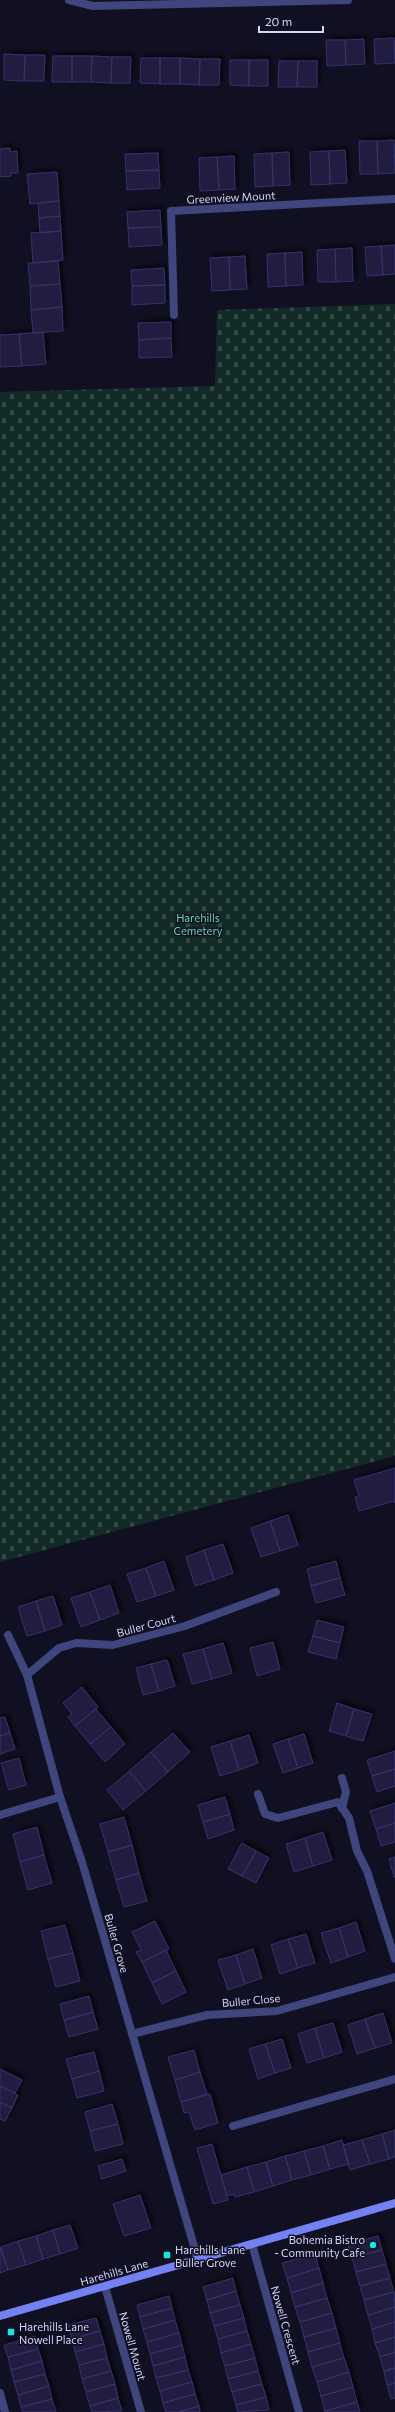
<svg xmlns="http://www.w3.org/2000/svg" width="395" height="2412" viewBox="0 0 395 2412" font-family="Commissioner,sans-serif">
  <defs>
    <pattern id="cemetery-stones" width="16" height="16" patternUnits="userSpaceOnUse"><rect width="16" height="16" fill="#132b27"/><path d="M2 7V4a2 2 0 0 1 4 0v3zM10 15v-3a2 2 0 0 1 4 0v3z" fill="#344947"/></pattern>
    <filter id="shadow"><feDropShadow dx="3.5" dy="-3.5" stdDeviation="2" flood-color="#0009"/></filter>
  </defs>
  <rect width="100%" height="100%" fill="#111022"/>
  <path fill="url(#cemetery-stones)" d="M395 304V1456L0 1562V392L215 386 217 310Z"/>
  <path fill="#201e41" stroke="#35326b" filter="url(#shadow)" d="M394 38 395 63 375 64 374 39Z
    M364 39 365 64 346 65 345 40Z
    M326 40H345L346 65 327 66Z
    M4 54 25 55 24 81 4 80Z
    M25 55H45L44 81H24Z
    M53 56H72V82H52Z
    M72 56H92L91 82H72Z
    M92 56 112 57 111 83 91 82Z
    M112 57H131L130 83H111Z
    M141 58H160V84L140 83Z
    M160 58H180V84H160Z
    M180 58 200 59 199 85 180 84Z
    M200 59H220L219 85H199Z
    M230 60H249V86L230 85Z
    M249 60H268V86H249Z
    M279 61H298L297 87H278Z
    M298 61H317V87H297Z
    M394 140 395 173 378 174 377 141Z
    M359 141H377L378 174H360Z
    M10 148V152L17 151 18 173H11V176L0 177V149Z
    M345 150 347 183 330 184 329 151Z
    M329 151 330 184 311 185 310 152Z
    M289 152 290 185 273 186 272 153Z
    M158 153 159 170 126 171 125 154Z
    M272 153 273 186 255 187 254 154Z
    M234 156 235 189 219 190 217 157Z
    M217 157 219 190 200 191 199 158Z
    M159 170 160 188 127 190 126 171Z
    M57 172 59 201 30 204 27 174Z
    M59 201 60 216 39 218 38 203Z
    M160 210 161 227 128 228 127 212Z
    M60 216 61 231 40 233 39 218Z
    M161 227 162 245 129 247 128 228Z
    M61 231 63 260 33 263 31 233Z
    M395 245V274L383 275 381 246Z
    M381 246 383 275 367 276 365 247Z
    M352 248 353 281 336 282 335 249Z
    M335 249 336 282H318L317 250Z
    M302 252 303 285 286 286 285 253Z
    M285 253 286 286 268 287 267 254Z
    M245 256 247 289 230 290 229 257Z
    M229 257 230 290 212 291 210 258Z
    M58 261 60 284 30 286 28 263Z
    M164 268 165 285 132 286 131 270Z
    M60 284 62 307 31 310 30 286Z
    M165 285V303L132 305V286Z
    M62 307 63 331 33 333 31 310Z
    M171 322V338L139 340 138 323Z
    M43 332 46 364 22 366 19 334Z
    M19 334 22 366 0 367V335Z
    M171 338 172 357 139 358V340Z
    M395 1468V1503L394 1501 359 1511 355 1497 359 1496 354 1480Z
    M288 1515 298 1545 280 1551 270 1521Z
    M270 1521 280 1551 261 1557 251 1528Z
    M223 1544 233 1573 214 1580 204 1550Z
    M204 1550 214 1580 195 1586 186 1557Z
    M164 1561 174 1590 156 1596 146 1568Z
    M336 1561 340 1578 311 1586 307 1569Z
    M146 1568 156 1596 137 1602 127 1574Z
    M340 1578 345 1595 316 1603 311 1586Z
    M110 1585 119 1613 100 1620 90 1592Z
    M90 1592 100 1620 81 1627 71 1598Z
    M53 1596 62 1625 45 1631 36 1601Z
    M36 1601 45 1631 27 1636 18 1607Z
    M317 1620 344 1627 340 1643 313 1636Z
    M313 1636 340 1643 336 1659 308 1652Z
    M273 1642 280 1669 257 1676 250 1648Z
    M223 1643 232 1673 212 1679 203 1649Z
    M203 1649 212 1679 192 1684 183 1654Z
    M167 1660 175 1686 159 1691 151 1664Z
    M151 1664 159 1691 143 1695 136 1668Z
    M82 1687 98 1707 75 1726 68 1717 72 1714 63 1703Z
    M337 1703 354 1709 346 1736 329 1731Z
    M96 1709 111 1727 90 1744 75 1726Z
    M354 1709 372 1714 363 1741 346 1736Z
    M5 1717 10 1733 0 1736V1718Z
    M111 1727 125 1744 105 1762 90 1744Z
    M10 1733 15 1749 0 1754V1736Z
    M173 1733 190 1752 168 1772 151 1752Z
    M304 1734 313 1763 298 1768 288 1739Z
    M249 1735 258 1763 239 1770 230 1741Z
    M288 1739 298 1768 283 1773 273 1744Z
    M230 1741 239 1770 220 1776 211 1747Z
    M395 1751V1769L372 1776 367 1760Z
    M151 1752 168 1772 146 1791 129 1771Z
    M19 1758 26 1785 9 1790 1 1763Z
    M395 1769V1786L377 1792 372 1776Z
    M129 1771 146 1791 123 1810 107 1790Z
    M225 1797 230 1814 203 1822 198 1805Z
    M395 1803V1823L376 1829 370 1811Z
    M230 1814 234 1830 208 1839 203 1822Z
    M124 1817 132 1845 108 1852 100 1824Z
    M395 1823V1842L381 1846 376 1829Z
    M37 1827 44 1855 20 1862 13 1834Z
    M323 1832 332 1860 313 1866 305 1838Z
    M305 1838 313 1866 294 1872 286 1844Z
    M242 1843 256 1851 242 1876 228 1869Z
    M132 1845 139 1873 116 1880 108 1852Z
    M256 1851 269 1858 256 1883 242 1876Z
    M44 1855 52 1883 28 1890 20 1862Z
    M395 1857V1877H394L389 1859Z
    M139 1873 147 1901 124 1907 116 1880Z
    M155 1921 169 1949 142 1962 136 1952 141 1950 132 1932Z
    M356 1922 365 1951 348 1957 339 1928Z
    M65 1925 73 1953 48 1959 41 1931Z
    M339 1928 348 1957 331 1963 321 1933Z
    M306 1934 315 1963 298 1968 288 1939Z
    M288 1939 298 1968 280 1974 271 1945Z
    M253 1949 262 1978 245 1984 236 1955Z
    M166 1950 176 1971 152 1983 142 1962Z
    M73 1953 80 1981 56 1987 48 1959Z
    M236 1955 245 1984 228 1990 218 1960Z
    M176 1971 186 1992 162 2004 152 1983Z
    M89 1996 93 2012 64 2020 60 2004Z
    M93 2012 98 2029 69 2037 64 2020Z
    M383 2013 392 2043 375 2048 365 2019Z
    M365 2019 375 2048 357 2054 348 2025Z
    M333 2023 342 2052 324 2058 315 2028Z
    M315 2028 324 2058 307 2063 298 2034Z
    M282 2039 291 2068 275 2073 265 2044Z
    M265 2044 275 2073 258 2079 249 2049Z
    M194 2050 200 2072 175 2080 168 2057Z
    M94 2052 99 2071 72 2079 66 2059Z
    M0 2069 22 2080 15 2093 0 2086Z
    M99 2071 104 2091 77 2098 72 2079Z
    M200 2072 207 2094 181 2102 175 2080Z
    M0 2086 18 2095 12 2108 0 2102Z
    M210 2094 218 2123 195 2130 189 2112 184 2113 181 2102Z
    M0 2102 12 2108 5 2121 0 2119Z
    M112 2104 118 2124 90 2131 85 2112Z
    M118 2124 123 2144 95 2151 90 2131Z
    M395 2130V2157L389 2159 382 2134Z
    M382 2134 389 2159 370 2164 362 2140Z
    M342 2140 349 2164 330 2169 323 2146Z
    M362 2140 370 2164 350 2170 343 2145Z
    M212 2144 228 2200 213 2204 197 2148Z
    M323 2146 330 2169 311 2175 304 2151Z
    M304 2151 311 2175 292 2180 285 2156Z
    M285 2156 292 2180 273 2186 266 2162Z
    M122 2159 126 2171 102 2179 98 2166Z
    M266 2162 273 2186 254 2192 247 2167Z
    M247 2167 254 2192 235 2197 234 2194 227 2196 221 2175Z
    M140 2195 151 2228 124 2236 113 2204Z
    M70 2225 78 2248 60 2254 53 2230Z
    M53 2230 60 2254 43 2259 36 2236Z
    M36 2236 43 2259 26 2265 18 2241Z
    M378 2236 382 2250 352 2258 348 2244Z
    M18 2241 26 2265 8 2270 1 2247Z
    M0 2247 8 2270 0 2273Z
    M382 2250 386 2264 356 2272 352 2258Z
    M315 2254 319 2268 287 2278 282 2263Z
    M386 2264 390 2278 360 2286 356 2272Z
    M319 2268 323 2283 291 2293 287 2278Z
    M233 2278 236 2291 207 2300 203 2287Z
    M390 2278 394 2292 364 2300 360 2286Z
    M323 2283 327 2298 295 2307 291 2293Z
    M236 2291 240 2305 210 2313 207 2300Z
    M394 2292 395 2307 368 2315 364 2300Z
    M169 2296 172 2308 140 2317 137 2305Z
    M327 2298 332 2313 300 2322 295 2307Z
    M240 2305 244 2318 214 2326 210 2313Z
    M395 2307V2322L372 2329 368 2315Z
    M172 2308 175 2320 143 2329 140 2317Z
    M332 2313 336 2328 304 2337 300 2322Z
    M96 2318 100 2331 72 2339 68 2325Z
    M244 2318 247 2331 218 2339 214 2326Z
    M175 2320 179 2333 147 2342 143 2329Z
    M395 2322V2337L375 2343 372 2329Z
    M336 2328 340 2343 308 2352 304 2337Z
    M100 2331 104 2344 75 2352 72 2339Z
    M247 2331 251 2344 221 2353 218 2339Z
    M179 2333 182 2345 150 2354 147 2342Z
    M35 2336 38 2349 8 2357 4 2345Z
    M395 2337V2352L380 2357 375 2343Z
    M340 2343 344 2358 312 2367 308 2352Z
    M104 2344 107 2358 79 2365 75 2352Z
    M251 2344 255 2358 225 2366 221 2353Z
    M182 2345 185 2357 153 2366 150 2354Z
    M38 2349 42 2361 11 2370 8 2357Z
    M395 2352V2368L384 2371 380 2357Z
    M185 2357 188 2370 156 2378 153 2366Z
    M107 2358 111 2371 82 2379 79 2365Z
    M255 2358 258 2371 228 2379 225 2366Z
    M344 2358 349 2372 317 2382 312 2367Z
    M42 2361 45 2374 14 2382 11 2370Z
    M395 2368V2383L387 2385 384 2371Z
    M188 2370 192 2382 160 2391 156 2378Z
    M111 2371 115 2384 86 2392 82 2379Z
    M258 2371 262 2384 232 2392 228 2379Z
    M349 2372 353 2387 321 2396 317 2382Z
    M45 2374 49 2386 18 2395 14 2382Z
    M192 2382 195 2394 163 2403 160 2391Z
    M395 2383V2398L391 2399 387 2385Z
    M115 2384 118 2398 90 2406 86 2392Z
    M262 2384 266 2397 236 2405 232 2392Z
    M49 2386 52 2399 21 2407 18 2395Z
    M353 2387 357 2402 325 2411 321 2396Z
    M195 2394 199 2406 179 2412H166L163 2403Z
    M266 2397 269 2410 238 2412 236 2405Z
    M118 2398 122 2411 92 2412 90 2406Z
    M52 2399 56 2412H23L21 2407Z
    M357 2402 360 2412H325V2411Z
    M199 2406 200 2412H179Z"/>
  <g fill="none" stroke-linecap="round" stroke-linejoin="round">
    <path stroke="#3f457d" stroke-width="8" d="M174 315 171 211 395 199
      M8 1635 27 1675 60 1797 82 1862 198 2260
      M27 1675 59 1648 76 1643 113 1645 185 1626 276 1592
      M258 1794 265 1814 278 1818 338 1802 349 1818 357 1851 367 1871 395 1959
      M342 1808 346 1792 342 1778
      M0 1815 60 1797
      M132 2034 207 2015 277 2011 395 1977
      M233 2126 395 2079
      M252 2244 299 2412
      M0 2393 5 2412"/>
    <path stroke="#3f457d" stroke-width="8" d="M69 0 93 6 348 0
      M105 2287 141 2412"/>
    <path stroke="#7481f3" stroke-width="8" d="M0 2316 395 2203"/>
  </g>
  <g fill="#15e7e0" stroke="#111022" stroke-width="1.5">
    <circle cx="373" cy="2245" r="4"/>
    <rect x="163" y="2251" width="8" height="8" rx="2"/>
    <rect x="7" y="2328" width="8" height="8" rx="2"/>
  </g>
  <g text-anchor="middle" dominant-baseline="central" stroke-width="3" stroke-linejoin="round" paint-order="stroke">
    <g font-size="11" fill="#d4d5fb" stroke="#111022">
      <text transform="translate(231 197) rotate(-3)">Greenview Mount</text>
      <text transform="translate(146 1625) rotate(-15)">Buller Court</text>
      <text transform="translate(117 1943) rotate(74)">Buller Grove</text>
      <text transform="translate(251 2000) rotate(-5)">Buller Close</text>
      <text transform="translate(114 2272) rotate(-16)">Harehills Lane</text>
      <text transform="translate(286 2325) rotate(74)">Nowell Crescent</text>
      <text transform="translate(133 2346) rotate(74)">Nowell Mount</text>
    </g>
    <g font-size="11" fill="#67d5ab" stroke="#111022">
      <text x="198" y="917">Harehills<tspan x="198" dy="13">Cemetery</tspan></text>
    </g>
    <g font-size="11" fill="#d4d5fb" stroke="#111022" text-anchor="start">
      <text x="365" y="2239" text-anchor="end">Bohemia Bistro<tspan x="365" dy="13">- Community Cafe</tspan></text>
      <text x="175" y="2249">Harehills Lane<tspan x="175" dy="13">Buller Grove</tspan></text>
      <text x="19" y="2326">Harehills Lane<tspan x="19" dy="13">Nowell Place</tspan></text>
    </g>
  </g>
  <path d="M259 26v6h64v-6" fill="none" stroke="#d4d5fb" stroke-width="2"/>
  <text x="265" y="26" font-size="12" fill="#d4d5fb" stroke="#111022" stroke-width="3" paint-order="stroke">20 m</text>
</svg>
